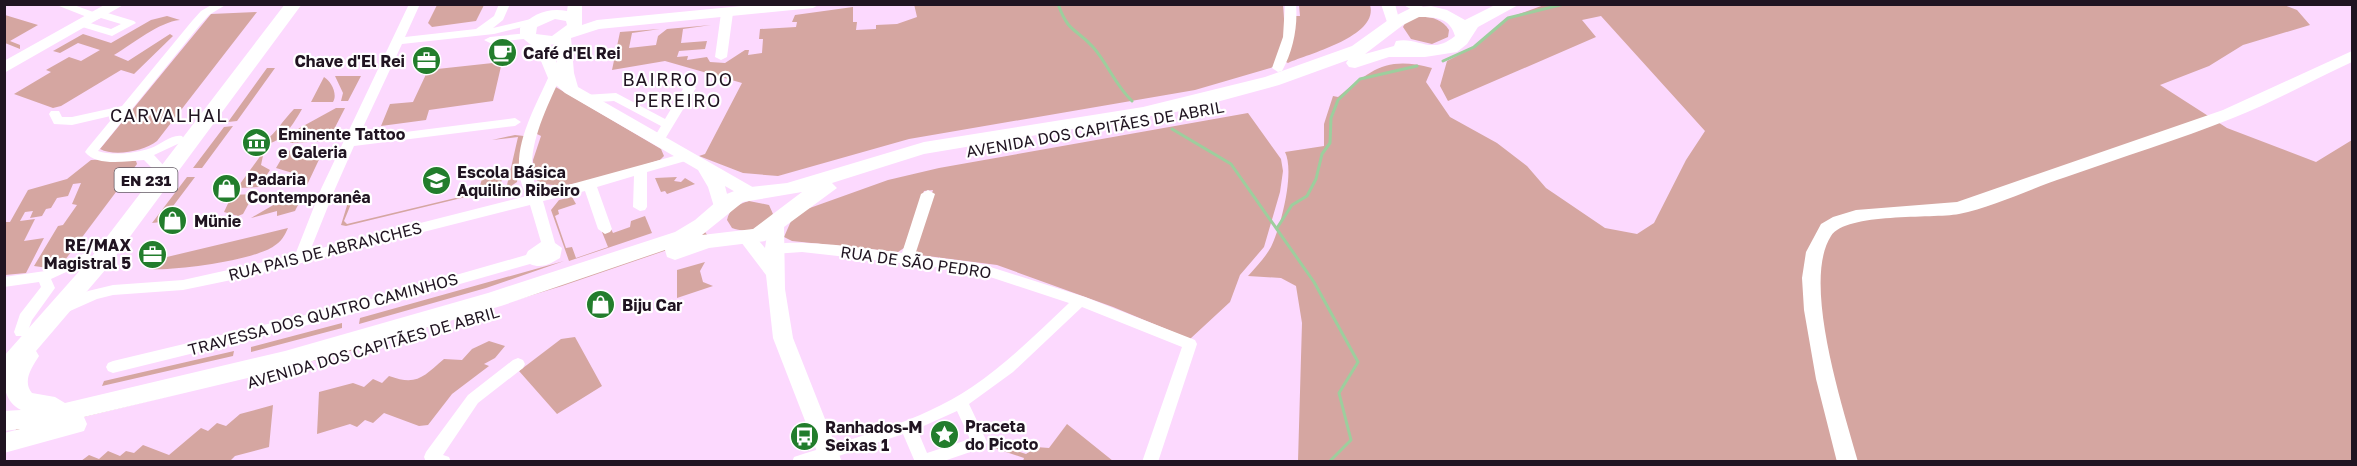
<svg xmlns="http://www.w3.org/2000/svg" width="2357" height="466" viewBox="0 0 2357 466" font-family="'Golos Text',sans-serif">
  <rect width="100%" height="100%" fill="#fcd9fe"/>
  <path fill="#d5a6a1" d="M914 4H1283L1285 33 1277 66 1195 90 909 139 778 176 743 173 699 156 705 154 742 83 665 61 612 70 620 32 660 29 632 33 629 48 656 45 658 36 667 29 711 25 683 29 681 43 707 41 705 49 679 51 677 57 688 56 687 60 707 57 710 62 725 63 745 50H749L748 55 762 53 763 39H759L760 29 796 27 797 22H792L795 15 853 7V22H857L856 30 876 29V25L897 24 917 17Z
    M437 5V4L484 5 476 21 432 27 428 23Z
    M1299 5H1370C1379 36 1311 53 1288 63L1284 61 1295 16H1300Z
    M1544 5H2284L2297 10 2310 25 2243 45 2209 66 2160 85 2227 128 2316 162 2352 140V461H1298L1302 323 1296 286 1281 278 1248 276C1256 267 1265 258 1271 247 1281 227 1295 172 1285 152L1324 146V124L1333 96 1338 97C1372 69 1387 56 1432 68L1426 82 1450 117 1497 143 1527 166 1546 188 1605 228 1637 234 1654 223 1686 160 1705 131 1601 16 1582 20 1596 37 1448 101 1440 86 1447 61 1474 47 1508 18Z
    M257 12 157 141C144 151 115 157 100 149L211 14Z
    M5 15 38 25 10 41 20 45V49L5 43Z
    M167 16 180 20C159 22 134 43 114 55L128 61 170 34 173 36 134 74 121 70 61 106 53 108 14 94 51 72 46 70 69 57 81 61 100 50 78 43 60 53 53 51 83 34 111 43 151 20Z
    M1417 17C1430 16 1442 19 1449 30L1448 37 1432 44 1411 39 1403 27 1405 23Z
    M502 62 493 101 429 110 426 120 381 126 390 104 413 102 428 70Z
    M267 68H275L237 121 228 122Z
    M361 76 348 101H341L343 93 335 76Z
    M324 77C331 81 338 94 333 102H311Z
    M554 86 661 149 664 156 660 160C633 168 554 199 534 178L533 160 541 136 533 132Z
    M336 108H345L328 141 290 143 296 130Z
    M294 109H302C294 123 283 142 266 144L265 141C277 132 283 120 294 109Z
    M1248 113 1281 159 1283 171 1280 192 1264 247 1240 275 1230 302 1190 339 1113 307 997 265 912 254 933 190 924 191 904 248 898 252 792 241 784 237 791 221 807 209 888 180 939 168Z
    M233 126 202 168H193L224 127Z
    M515 135 524 136 517 182 511 186 346 226 341 225 349 199H353L344 221 347 224 497 188 479 189 484 172 504 170 500 187 507 185 518 137 492 140Z
    M324 149 307 185H299L296 174 276 168 286 151Z
    M264 151 261 165 270 170 259 187 237 188Z
    M110 159 136 161 137 164 65 260 48 268 34 266 58 226 63 225 77 205 72 204 81 183 73 184 68 196 57 198 51 208 46 209 42 216 30 218 33 211 25 212 20 221 35 219 24 241 44 238 26 273 5 275V222H10L28 190 67 179 91 160Z
    M187 177H195L161 222 152 223Z
    M677 177 674 181 681 182 685 178 695 184 667 194 665 191 661 192 655 178Z
    M294 193H304L295 211 277 216V211L251 218Z
    M254 194 243 214 238 216 224 212 232 195Z
    M572 197 576 204 558 210 559 214 555 216 566 248 572 247 576 258 608 247 602 232 611 229 613 233 630 227 631 221 645 216 652 233 569 261 551 210 559 200Z
    M749 201 769 205 773 214C767 229 746 234 732 228L727 220C729 209 738 204 749 201Z
    M288 228C285 235 281 242 274 246 255 260 175 271 151 269L146 265V262Z
    M705 232 708 236 562 286 337 355 14 434 18 424 57 420Z
    M564 261 486 288 359 324 360 318Z
    M705 262 700 271 703 282 713 286 677 298V270Z
    M342 323V328L251 352V347Z
    M575 337 602 386 557 414 519 371 561 339Z
    M489 341 505 346 495 358 484 364 489 366 452 394 428 425 419 426 384 413 373 423 365 420 357 427 350 424 317 434 319 392 353 383 364 387 373 379 382 383 389 376C417 386 423 377 444 359L462 360 472 349Z
    M234 351 233 356 102 386 104 381Z
    M273 405 269 447 235 456 230 461H81L89 455 99 459 108 451 120 456 126 451 134 453 143 445 169 455 201 428 208 431 217 423 226 426 240 414Z
    M1067 424 1113 461H1023L1024 458 991 447 993 443 1026 454 1036 447 1049 448Z"/>
  <g fill="none" stroke-linecap="round" stroke-linejoin="round">
    <path stroke="#9dce9d" stroke-width="3" d="M1058 4C1069 34 1075 27 1093 47 1108 64 1115 85 1132 101
      M1593 4H1661
      M1443 61 1474 47 1508 18 1564 4
      M1172 129 1231 164 1314 282 1358 362 1339 393 1351 440 1329 462
      M1277 228 1292 205 1307 196 1316 179 1322 154 1330 143 1331 118 1338 100 1360 79 1417 66"/>
    <path fill="#fff" fill-rule="evenodd" d="M54 4H71L96 13 101 11 134 21 136 23 112 36 79 26 77 24 83 21 111 29 121 24 101 18 96 20 92 19Z
      M213 4H227L209 15 200 25 98 151C113 156 136 153 151 148 162 144 171 134 182 136L184 139 182 142 154 155 164 166 163 169H153L144 160C126 161 97 167 85 152L87 149 115 115 72 125 54 124 49 114 51 111H59L62 117H72L122 106 192 21 201 11Z
      M409 4H420L405 37 476 29 494 16 499 4H510L503 20 493 28 535 18 541 21 539 23 494 34 402 44 358 138 515 118 521 122 515 126 354 146 335 189 310 251 527 196C505 158 533 112 549 76L555 72 561 76C547 108 519 159 539 193L685 153 691 157 689 160 647 172V207L645 210 640 211 633 207 634 176 597 187 612 229 610 232 605 234 598 229 585 191 543 201 555 243 562 248 560 258C550 264 541 269 530 264L372 309 113 373 108 371 106 367 108 363 113 361 372 299 526 255 528 251 541 242 530 205 246 277 183 290 113 295 97 299 61 315 56 314 54 310 56 306 88 291 113 285 183 280 295 255 321 189Z
      M1285 4H1296C1298 27 1293 51 1282 71L1278 72 1272 68 1283 37Z
      M727 10 733 13 727 57 721 60 715 57 721 13Z
      M528 33 534 36 532 38 490 43 484 40 490 37Z
      M684 80 696 88 662 144 658 145 652 141 661 126 614 101 584 103 578 99 584 95 616 93 665 119 683 89 678 84Z
      M928 190 935 194 915 255 978 263 1085 297 1195 340 1197 344 1158 462H1142L1182 347 1082 307 1013 372 969 404 987 442 985 447 941 462H915L903 434 821 462H792L794 457C855 437 919 423 972 387 1008 363 1038 332 1069 303L972 271 802 252 773 254 766 249C777 234 880 251 902 253L921 194ZM957 411 970 439 927 453 917 429Z
      M85 253 90 255 92 258 90 261 51 279 55 288 32 320 26 336H16L14 332 20 314 41 287 39 282 4 287V277L45 271Z
      M518 358 523 360 525 364 523 368 478 403 443 455 449 457 451 462H426L424 457 426 452 468 395 513 360Z"/>
    <path fill="#fff" fill-rule="evenodd" d="M106 4H125L4 73V61Z
      M568 4H582V25L597 20 762 4H820L813 8 599 29 571 38 574 73 578 87 756 189 759 193 756 197H744L725 186 730 206 721 212 715 210 708 187 698 170 565 93 548 78 536 49 520 36V28C531 14 549 7 567 11ZM555 19 566 21 567 25 552 36 536 34 537 27ZM556 44 557 63 549 45Z
      M1381 4H1395L1399 19 1397 22H1387Z
      M1402 4H1420L1426 10 1419 14Z
      M2352 51V62C2313 80 2274 102 2233 118 2178 140 2122 157 2066 177 2032 188 1993 207 1959 214 1931 219 1847 212 1831 236 1801 282 1844 411 1858 462H1837L1816 379 1804 310 1802 278 1806 252 1821 224 1833 217 1856 210 1957 202 2223 110Z
      M775 219 781 221 784 225 785 289 793 338 842 462H821L773 338 766 275 738 238 741 234H753L765 248 769 221Z"/>
    <path fill="#fff" fill-rule="evenodd" d="M285 4H302L106 269 36 351 39 356C32 367 22 381 32 393L55 397 65 403 285 351 488 293 675 232 695 220 724 195 742 188 787 183 924 142 1143 107 1265 77 1352 46 1391 18 1411 8 1431 6 1447 10 1465 20 1497 4H1520L1478 27 1467 44 1457 52 1425 57H1389L1355 68 1349 67 1346 63 1348 60 1279 85 1187 110 924 154 832 183 837 188 765 241 709 248 675 260 667 257 665 250 501 306 285 369 84 417 87 424 84 431 4 453V433L20 429 4 431V411L21 410C0 399 4 376 4 356L90 259ZM1419 17C1436 17 1450 18 1455 36 1431 56 1418 36 1396 41L1394 46 1365 54 1403 25ZM802 192 753 229 702 235 743 202Z"/>
  </g>
  <defs>
    <symbol id="cafe-disc" viewBox="-11 -11 22 22"><circle r="9.5" fill="#227d2c" stroke="#fff"/><path d="M-5.5-4.5H6V0H3Q3 3.5 0 3.5H-2.5Q-5.5 3.5-5.5 0ZM3-3.2v2h1.7v-2ZM-6 4.5H4V6H-6Z" fill="#fff"/></symbol>
    <symbol id="office-disc" viewBox="-11 -11 22 22"><circle r="9.5" fill="#227d2c" stroke="#fff"/><path d="M-6-3h4V-5.5h4V-3h4V5H-6ZM-1-4.5V-3h2v-1.5ZM-6 0V1H6V0Z" fill="#fff"/></symbol>
    <symbol id="museum-disc" viewBox="-11 -11 22 22"><circle r="9.5" fill="#227d2c" stroke="#fff"/><path d="M0-6L6-3V-2H-6V-3ZM-5-1h2V3h-2ZM-1-1h2V3h-2ZM3-1h2V3H3ZM-6 4H6V6H-6Z" fill="#fff"/></symbol>
    <symbol id="school-disc" viewBox="-11 -11 22 22"><circle r="9.5" fill="#227d2c" stroke="#fff"/><path d="M0-5L7-2L0 1L-7-2ZM-4 1L0 2.5L4 1V4Q0 6-4 4Z" fill="#fff"/></symbol>
    <symbol id="shop-disc" viewBox="-11 -11 22 22"><circle r="9.5" fill="#227d2c" stroke="#fff"/><path d="M-5-2.5h2.3a2.7 3.5 0 0 1 5.4 0H5L5.5 6h-11ZM-1.5-2.5h3a1.5 2.3 0 0 0-3 0Z" fill="#fff"/></symbol>
    <symbol id="sight-disc" viewBox="-11 -11 22 22"><circle r="9.5" fill="#227d2c" stroke="#fff"/><path d="M0-6L1.8-2.2L6-1.7L2.9 1.2L3.7 5.4L0 3.3L-3.7 5.4L-2.9 1.2L-6-1.7L-1.8-2.2Z" fill="#fff"/></symbol>
    <symbol id="bus-disc" viewBox="-11 -11 22 22"><circle r="9.5" fill="#227d2c" stroke="#fff"/><path d="M-5-6H5V4H4V6H2V4H-2V6H-4V4H-5ZM-3.5-4V0h7V-4ZM-3.5 1.2v1.5H-2V1.2ZM2 1.2v1.5H3.5V1.2Z" fill="#fff"/></symbol>
  </defs>
  <g fill-rule="evenodd">
    <use href="#cafe-disc" x="486" y="36" width="33" height="33"/>
    <use href="#office-disc" x="410" y="44" width="33" height="33"/>
    <use href="#museum-disc" x="240" y="126" width="33" height="33"/>
    <use href="#school-disc" x="420" y="164" width="33" height="33"/>
    <use href="#shop-disc" x="210" y="172" width="33" height="33"/>
    <use href="#shop-disc" x="156" y="204" width="33" height="33"/>
    <use href="#office-disc" x="136" y="238" width="33" height="33"/>
    <use href="#shop-disc" x="584" y="288" width="33" height="33"/>
    <use href="#sight-disc" x="928" y="418" width="33" height="33"/>
    <use href="#bus-disc" x="788" y="420" width="33" height="33"/>
  </g>
  <g text-anchor="middle" dominant-baseline="central" stroke-width="4.5" stroke-linejoin="round" paint-order="stroke">
    <rect fill="#fff" stroke="#635a64" stroke-width="1.5" x="114.5" y="168" width="63" height="24" rx="4.5"/>
    <g font-size="15" font-weight="bold" fill="#201421">
      <text x="146" y="180">EN 231</text>
    </g>
    <g font-size="16" font-weight="bold" fill="#201421" stroke="#fff" text-anchor="start">
      <text x="523" y="53">Café d'El Rei</text>
      <text x="405" y="61" text-anchor="end">Chave d'El Rei</text>
      <text x="278" y="134">Eminente Tattoo<tspan x="278" dy="18">e Galeria</tspan></text>
      <text x="457" y="172">Escola Básica<tspan x="457" dy="18">Aquilino Ribeiro</tspan></text>
      <text x="247" y="179">Padaria<tspan x="247" dy="18">Contemporanêa</tspan></text>
      <text x="194" y="221">Münie</text>
      <text x="131" y="245" text-anchor="end">RE/MAX<tspan x="131" dy="18">Magistral 5</tspan></text>
      <text x="622" y="305">Biju Car</text>
      <text x="965" y="426">Praceta<tspan x="965" dy="18">do Picoto</tspan></text>
      <text x="825" y="427">Ranhados-M<tspan x="825" dy="18">Seixas 1</tspan></text>
    </g>
    <g font-size="16" fill="#201421" stroke="#fff">
      <text transform="translate(1095 129) rotate(-10)">AVENIDA DOS CAPITÃES DE ABRIL</text>
      <text transform="translate(325 251) rotate(-14)">RUA PAIS DE ABRANCHES</text>
      <text transform="translate(916 262) rotate(8)">RUA DE SÃO PEDRO</text>
      <text transform="translate(323 314) rotate(-15)">TRAVESSA DOS QUATRO CAMINHOS</text>
      <text transform="translate(373 347) rotate(-16)">AVENIDA DOS CAPITÃES DE ABRIL</text>
    </g>
    <g font-size="18" letter-spacing="1.5" fill="#201421" stroke="#fff">
      <text x="678" y="79">BAIRRO DO<tspan x="678" dy="21">PEREIRO</tspan></text>
      <text x="169" y="115">CARVALHAL</text>
    </g>
  </g>
  <rect width="2357" height="466" fill="none" stroke="#201421" stroke-width="12"/>
</svg>
